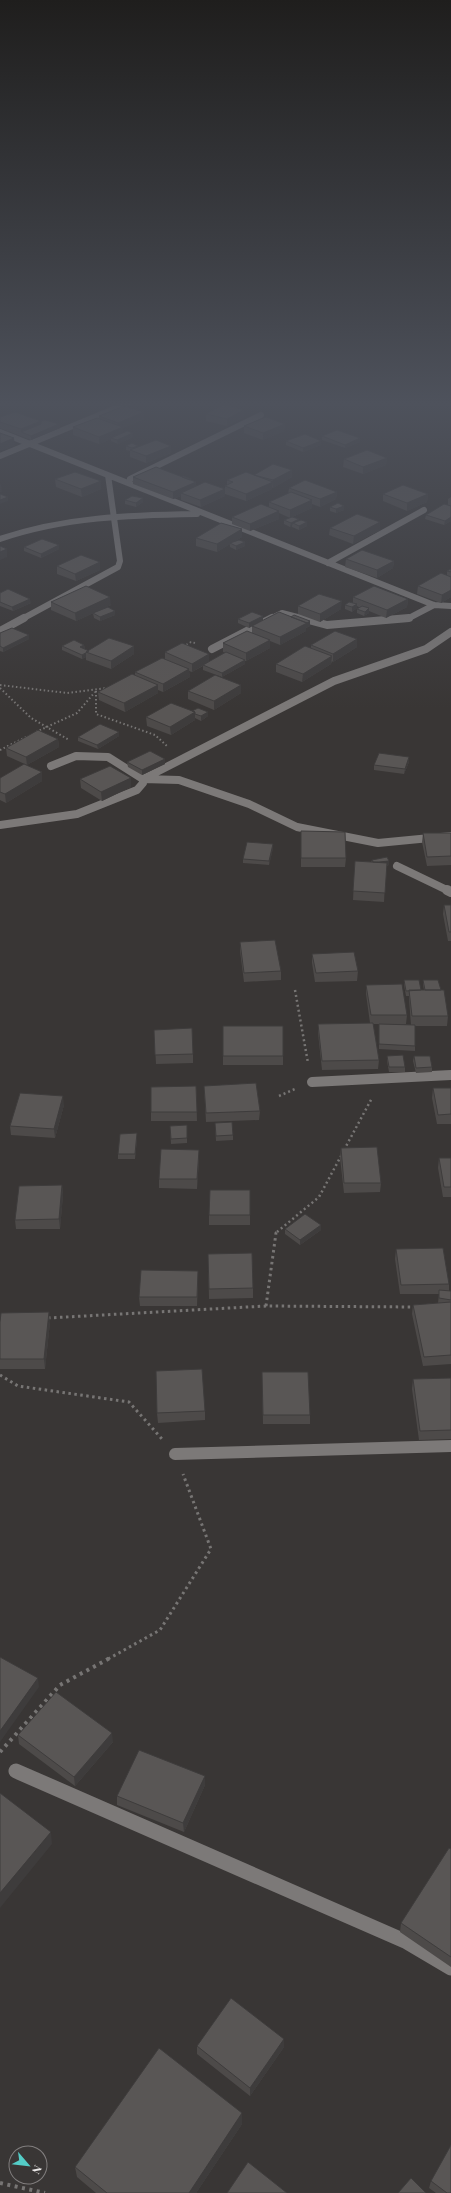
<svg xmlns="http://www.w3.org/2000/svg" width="451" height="2193" viewBox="0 0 451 2193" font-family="'Playfair Display',serif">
  <rect width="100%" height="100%" fill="#393635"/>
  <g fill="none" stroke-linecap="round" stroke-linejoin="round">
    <path stroke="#777574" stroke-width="2" stroke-dasharray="1.5 2.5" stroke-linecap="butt" d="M183 647 191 642 195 643
      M0 685 67 693 107 688
      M0 688 31 718 69 740
      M96 691V714L155 735 167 746
      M36 732 77 713 95 692
      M0 750 26 737"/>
    <path stroke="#777574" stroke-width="2.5" stroke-dasharray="2 3" stroke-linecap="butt" d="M295 990 308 1063
      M279 1096 295 1089
      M344 1150 372 1098
      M277 1232 319 1197 341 1156"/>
    <path stroke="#777574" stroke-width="3" stroke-dasharray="2.5 3.5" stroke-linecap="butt" d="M266 1306 276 1233 279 1231
      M48 1318 266 1306 415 1307
      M0 1375 18 1386 129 1402 162 1439
      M108 1659 160 1630 211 1549 183 1474"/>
    <path stroke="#777574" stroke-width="4" stroke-dasharray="3 4.5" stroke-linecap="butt" d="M0 1752 60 1685 110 1658
      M0 2183 45 2193"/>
    <path stroke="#7c7978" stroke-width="6" d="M0 432 434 605 451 606
      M0 456 133 401
      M130 479 261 415
      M0 539C64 517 130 515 197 514
      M328 563 424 510
      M22 619 118 567 120 561 108 475
      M270 619 282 613 305 619
      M397 619 409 618 434 605"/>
    <path stroke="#7c7978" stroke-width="8" d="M301 618 327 625 409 618
      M0 631 24 618
      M212 649 272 618
      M51 766 76 756 108 757 143 779 179 780 249 804 297 827 378 843 451 836
      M0 825 77 814 137 790 143 783V779L334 681 426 649 451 632
      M397 866 449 891"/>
    <path stroke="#7c7978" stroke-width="10" d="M447 890 451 892
      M312 1082 451 1075"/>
    <path stroke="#7c7978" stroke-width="12" d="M175 1454 451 1446"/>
    <path stroke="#7c7978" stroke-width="15" d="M16 1771 407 1942 451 1968"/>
  </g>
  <path fill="#4d4a49" d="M105 401H121L113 404Z
    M244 410V417L227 426 206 421V414Z
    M144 412V419L123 428V433H133V437L118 444 111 441V439L99 444 73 435V427L99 419V416Z
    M0 417 41 421 59 424 60 428 31 440 0 428Z
    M285 424 284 431 263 440 244 433V426Z
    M322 436 360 438V442L345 448 322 440Z
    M286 441 321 445 303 452 286 445Z
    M126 446H138V447L171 446V453L146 463 130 457V451L126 450Z
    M387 458 386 465 363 474 343 467 344 459Z
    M292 470V477L273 488 272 487V489L246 501 225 494V496L201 507 181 500V496L173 499 133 484V477H182L191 479V480L196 482V486L225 488V486L227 485V480L254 475Z
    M55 479 101 481V489L82 497 56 487Z
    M289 488 337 492 336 499 320 507 312 504V508L290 518 279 513V519L250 531 232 524V517L269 507V502L288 494Z
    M383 494H428L427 502 407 511 383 501Z
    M451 497V521L444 525 425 519 426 515 448 505V499Z
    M143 498V502L136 507 125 504V500Z
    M344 506V510L336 513 330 511V507Z
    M284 520H298L307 526 299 530 292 527V526L290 527 284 524Z
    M380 522V530L353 544 329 535 330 528Z
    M242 529V537L233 542H245V546L236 550 230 547V544L217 552 196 546V538Z
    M24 547 59 549 41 558 24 551Z
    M346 559 394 561 393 568 377 578 345 567Z
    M100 562V570L76 581 57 574V566Z
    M451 569V597L441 603 417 594 418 586 447 575V571Z
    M0 593 31 603 13 611 0 606Z
    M353 597 408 599 407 607 386 618 369 611V613L364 616 357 613V609L360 608 357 606V608L352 612 345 609V605L353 603Z
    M51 602 111 605 76 621 51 610Z
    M298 606 341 609 320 622 298 614Z
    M115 611V615L100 621 94 618 93 613Z
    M263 616V620L249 628 238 623V619Z
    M291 617 310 621V626L306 628V631L280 645 270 641V648L246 661H245V664L222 677 203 670V666L192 672 189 671 190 677 163 692 158 690V693L125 712 99 700 98 692 135 675V672L165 659V652L209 654V662L226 653 223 652V643L252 633V626Z
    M0 633 29 639 3 652 0 651Z
    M84 645 85 649 89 651 134 646V654L111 669 86 660V657L82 659 62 650V646Z
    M311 645 357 647 333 662 332 661 331 664 302 682 276 672V664L311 648Z
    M188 691 241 693 214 710 188 699Z
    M192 711 208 716 201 721 195 718V720L171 735 147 726 146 717Z
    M119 732V736L98 749 78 741V737Z
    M58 739 59 747 27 765 7 756 6 748Z
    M409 757V762L404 774 374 770V765Z
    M127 762 165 764 142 775 128 767Z
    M0 778 42 781 6 803 0 800Z
    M80 779 131 787 102 801 81 788Z
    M301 831 346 858 345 867H301Z
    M423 833H451V865L427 866 422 842Z
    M273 844V848L269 865 243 863V859Z
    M372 860 389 865 386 866 384 902 353 900 355 861 371 862Z
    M444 905H451V941H448L443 914Z
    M240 942 281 971V980L244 982 240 951Z
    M312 954 358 971 357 981 315 982 312 963Z
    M404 980 421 990H424L423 985V980L441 990 448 1016 447 1026H415V1051L379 1049V1024H373L379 1060 378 1069 322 1070 318 1033V1024L370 1023 366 994V985L407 1015 406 1024H388L411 1025 409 999V996H406L404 985Z
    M223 1026 283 1056V1065H223Z
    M154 1030 193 1054V1063L156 1064Z
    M387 1056 405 1067V1072H389L387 1061Z
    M414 1056 432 1067V1072L416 1073 413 1061Z
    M196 1086 197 1121H151V1112Z
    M204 1086 260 1111 259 1120 206 1122Z
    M433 1088H451V1124H437L432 1098Z
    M64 1105 55 1138 11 1135 10 1126Z
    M215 1123 233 1135V1140L216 1141Z
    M187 1125V1143L171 1144 170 1126Z
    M137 1133V1139L135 1159H118V1154Z
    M341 1148 381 1183 380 1192 344 1193 340 1158Z
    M439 1158H451V1197H443L438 1168Z
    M199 1159 197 1189 159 1188V1179Z
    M62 1185 63 1195 60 1229H16L15 1220Z
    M250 1190V1225H209V1215Z
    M321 1225V1230L300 1245 285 1234V1229Z
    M396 1249 449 1284V1291H451V1364L423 1366 412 1314 413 1305 438 1303 439 1294H400L395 1259Z
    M208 1254 253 1288V1298L209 1299Z
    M198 1280 197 1306H140L139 1297Z
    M0 1322H50L45 1369H0Z
    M262 1372 310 1415V1424H263Z
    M451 1378V1439L419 1440 412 1389 413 1379Z
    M205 1411V1420L158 1423 157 1413Z
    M18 1735 113 1742 75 1786 19 1744Z
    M205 1785 184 1832 117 1805V1796Z
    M451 1849V1967L400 1932 401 1923Z
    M197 2046 284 2047 250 2096 197 2054Z
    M242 2124 196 2193H96L77 2177 75 2167Z
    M431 2181 451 2193H436L429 2188Z"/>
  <path fill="#3e3c3c" d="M113 401H121L113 404Z
    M244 410V417L227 426V419Z
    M144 412V419L123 428V434L111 438V439L99 444V437L119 429 118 423Z
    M41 421V428L21 432V429Z
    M59 424 60 428 31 440V436Z
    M285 424 284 431 263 440V433Z
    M133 433V437L118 444 117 440Z
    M14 438 15 446 0 451V444Z
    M360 438V442L345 448V445Z
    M321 441V445L303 452V448Z
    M171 446V453L146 463V456Z
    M387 458 386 465 363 474V467Z
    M292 470V477L273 488V480Z
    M101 481V489L82 497 81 489Z
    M196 482V489L181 493V496L173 499V492Z
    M273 482 272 489 246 501V494Z
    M1 484 2 492H0V485Z
    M225 489V496L201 507 200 500Z
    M337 492 336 499 320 507V499Z
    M428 494 427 502 407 511V503Z
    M8 497V501L0 504V500Z
    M143 498V502L136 507V503Z
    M312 500V508L290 518V510Z
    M344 506V510L336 513V509Z
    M279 511V519L250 531V524Z
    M451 517V521L444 525 445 521Z
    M299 519 298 523H293L292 526 290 527 291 523Z
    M307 522V526L299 530V526Z
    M380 522V530L353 544 354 536Z
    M242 529V537L217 552V544Z
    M245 542V546L236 550V546Z
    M59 545V549L41 558V554Z
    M7 549V557L0 560V552Z
    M394 561 393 568 377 578V570Z
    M100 562V570L76 581 75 574Z
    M451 590V597L441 603 442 595Z
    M110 597 111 605 76 621 75 613Z
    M30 599 31 603 13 611 12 607Z
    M408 599 407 607 386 618 387 610Z
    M342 601 341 609 320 622V614Z
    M357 604V608L352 612V607Z
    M369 608V613L364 616 365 612Z
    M115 611V615L100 621V617Z
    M263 616V620L249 628V623Z
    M310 621V626L306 628V631L280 645V637Z
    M29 635V639L3 652V648Z
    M357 639V647L333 662V654Z
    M270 640V648L246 661V653Z
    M84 645 85 649 80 647Z
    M134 646V654L111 669V661Z
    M86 653V657L82 659V655Z
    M209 654V662L192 672V664Z
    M332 656 331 664 302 682 303 674Z
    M245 660V664L222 677V673Z
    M189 669 190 677 163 692V684Z
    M158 685V693L125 712 124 703Z
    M241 685V693L214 710V701Z
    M195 712V720L171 735 170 727Z
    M208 712V716L201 721V716Z
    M119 732V736L98 749 97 745Z
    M58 739 59 747 27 765 26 757Z
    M409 757V762L404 774 405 769Z
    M165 759V764L142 775V770Z
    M42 772V781L6 803 5 794Z
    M131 778V787L102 801 101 792Z
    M273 844V848L269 865V861Z
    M389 861V865L373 868 374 863Z
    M63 1096 64 1105 55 1138 54 1129Z
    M137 1133V1139L135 1159V1154Z
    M199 1150V1159L197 1189V1179Z
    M62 1185 63 1195 60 1229 59 1219Z
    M321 1225V1230L300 1245V1240Z
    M49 1312 50 1322 45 1369 44 1359Z
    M38 1678 39 1687 0 1742V1731Z
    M112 1733 113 1742 75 1786 74 1777Z
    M205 1776V1785L184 1832 183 1823Z
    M51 1832 52 1844 0 1908V1893Z
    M284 2039V2047L250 2096V2088Z
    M242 2113V2124L196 2193H189Z"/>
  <path fill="#595655" stroke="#3e3c3c" d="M224 404 244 410 227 419 206 414Z
    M124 406 144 412 118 423 99 416Z
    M15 412 41 421 21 429 0 422V417Z
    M266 417 285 424 263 433 244 426Z
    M97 418 123 427 99 437 73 427Z
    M45 420 59 424 31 436 21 432 41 424V421Z
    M337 430 360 438 345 445 322 436Z
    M127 431 133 433 117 440 111 438Z
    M0 433 14 438 0 444Z
    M305 434 321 441 303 448 286 441Z
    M156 440 171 446 146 456 130 450Z
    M132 443 138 446 132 448 126 446Z
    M367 450 387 458 363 467 344 459Z
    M273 464 292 470 273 480 254 475Z
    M156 467 196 482 173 492 133 477Z
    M75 472 101 481 81 489 55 479Z
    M246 472 273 482 246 494 225 486 233 482 227 480Z
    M183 476 191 479 190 480 182 477Z
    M305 480 337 492 320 499 289 488Z
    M205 482 225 489 200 500 181 493Z
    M403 485 428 494 407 503 383 494Z
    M291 492 312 500 290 510 269 502Z
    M0 494 8 497 0 500Z
    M132 496 143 498 136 503 125 500Z
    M338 503 344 506 336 509 330 507Z
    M261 504 279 511 250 524 232 517Z
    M444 504 451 506V517L445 521 426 515Z
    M357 514 380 522 354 536 330 528Z
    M292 517 299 519 291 523 284 520Z
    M301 520 307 522 299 526 293 523Z
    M221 523 242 529 217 544 196 538Z
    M42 539 59 545 41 554 24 547Z
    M239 540 245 542 236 546 230 543Z
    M0 546 7 549 0 552Z
    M362 550 394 561 377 570 346 559Z
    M81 555 100 562 75 574 57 566Z
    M451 569V572L447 571Z
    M441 573 451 577V590L442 595 418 586Z
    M86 586 110 597 75 613 51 602Z
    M374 586 408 599 387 610 353 597Z
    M8 589 30 599 12 607 0 602V593Z
    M319 594 342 601 320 614 298 606Z
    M349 602 357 604 352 607 345 605Z
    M362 606 369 608 365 612 357 609Z
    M108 607 115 611 100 617 93 613Z
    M252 612 263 616 249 623 238 619Z
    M279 612 307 623 280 637 252 626Z
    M294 615 310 621 307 623 291 617Z
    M12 628 29 635 3 648 0 646V633Z
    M247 631 270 640 246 653 223 643Z
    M335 631 357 639 333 654 311 645Z
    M109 638 134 646 111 661 86 652Z
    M74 640 84 645 80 647 89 651 82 655 62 646Z
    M182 643 209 654 192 664 165 652Z
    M305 646 332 656 303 674 276 664Z
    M226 652 245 660 222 673 203 665Z
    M162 658 189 669 163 684 135 672Z
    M132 674 158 685 124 703 98 692Z
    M215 675 241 685 214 701 188 691Z
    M171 703 195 712 170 727 146 717Z
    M198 708 208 712 201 716 195 714V712L192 711Z
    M100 724 119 732 97 745 78 737Z
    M38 730 58 739 26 757 6 748Z
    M150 751 165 759 142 770 127 762Z
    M379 753 409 757 405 769 374 765Z
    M24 764 42 772 5 794 0 792V778Z
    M110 766 131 778 101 792 80 779Z
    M301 831 345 832 346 858H301Z
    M423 833H451V856L427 857Z
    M247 842 273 844 269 861 243 859Z
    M387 857 389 861 379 862H373L372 860Z
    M355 861 387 863 385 893 353 891Z
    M444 905H451V932H449Z
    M275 940 281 971 244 973 240 942Z
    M354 952 358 971 316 973 312 954Z
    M404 980H419L421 990 406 991Z
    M423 980H438L441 990H425Z
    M402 984 407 1015H371L366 985Z
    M409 990H444L448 1016H412Z
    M373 1023 379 1060 322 1061 318 1024Z
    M379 1024 415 1025V1046L379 1044Z
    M223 1026H283V1056H223Z
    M192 1028 193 1054 155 1055 154 1030Z
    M403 1055 405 1067H389L387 1056Z
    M414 1056H430L432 1067 416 1068Z
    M256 1083 260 1111 206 1113 204 1086Z
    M196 1086 197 1112H151V1087Z
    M433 1088H451V1114L438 1115Z
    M20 1093 63 1096 54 1129 10 1126Z
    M232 1122 233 1135 216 1136 215 1123Z
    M187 1125V1138L171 1139 170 1126Z
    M137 1133 135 1154H118L120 1134Z
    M377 1147 381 1183H344L341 1148Z
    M161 1149 199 1150 197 1179H159Z
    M439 1158H451V1187H444Z
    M62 1185 59 1219 15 1220 19 1186Z
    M210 1190H250V1215H209Z
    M305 1214 321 1225 300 1240 285 1229Z
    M443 1248 449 1284 401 1285 396 1249Z
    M252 1253 253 1288 209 1289 208 1254Z
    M141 1270 198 1271 197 1297H139Z
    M439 1290 451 1291V1300L439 1298Z
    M451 1302V1355L424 1357 413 1305Z
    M49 1312 44 1359H0V1322L1 1313Z
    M202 1369 205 1411 157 1413 156 1371Z
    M262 1372H308L310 1415H263Z
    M451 1378V1430L420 1431 413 1379Z
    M0 1657 38 1678 0 1731Z
    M56 1692 112 1733 74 1777 18 1735Z
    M139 1750 205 1776 183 1823 117 1796Z
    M0 1793 51 1832 0 1893Z
    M449 1848 451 1849V1957L401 1923Z
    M231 1998 284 2039 250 2088 197 2046Z
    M159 2048 242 2113 189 2193H107L75 2167Z
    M451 2145V2193H447L431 2181Z
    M248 2162 287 2193H227Z
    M411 2178 426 2193H398Z"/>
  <linearGradient id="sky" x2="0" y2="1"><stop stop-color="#1f1e1d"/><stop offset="0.57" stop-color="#4e525c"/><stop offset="1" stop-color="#4e525c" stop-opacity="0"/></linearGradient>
  <rect width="451" height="708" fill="url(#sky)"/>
  <g transform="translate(28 2165) rotate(118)"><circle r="19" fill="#393635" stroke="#817e7e"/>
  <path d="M0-3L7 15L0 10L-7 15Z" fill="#54cdc7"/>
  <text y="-6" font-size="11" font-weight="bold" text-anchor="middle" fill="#edebeb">N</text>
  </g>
</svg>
